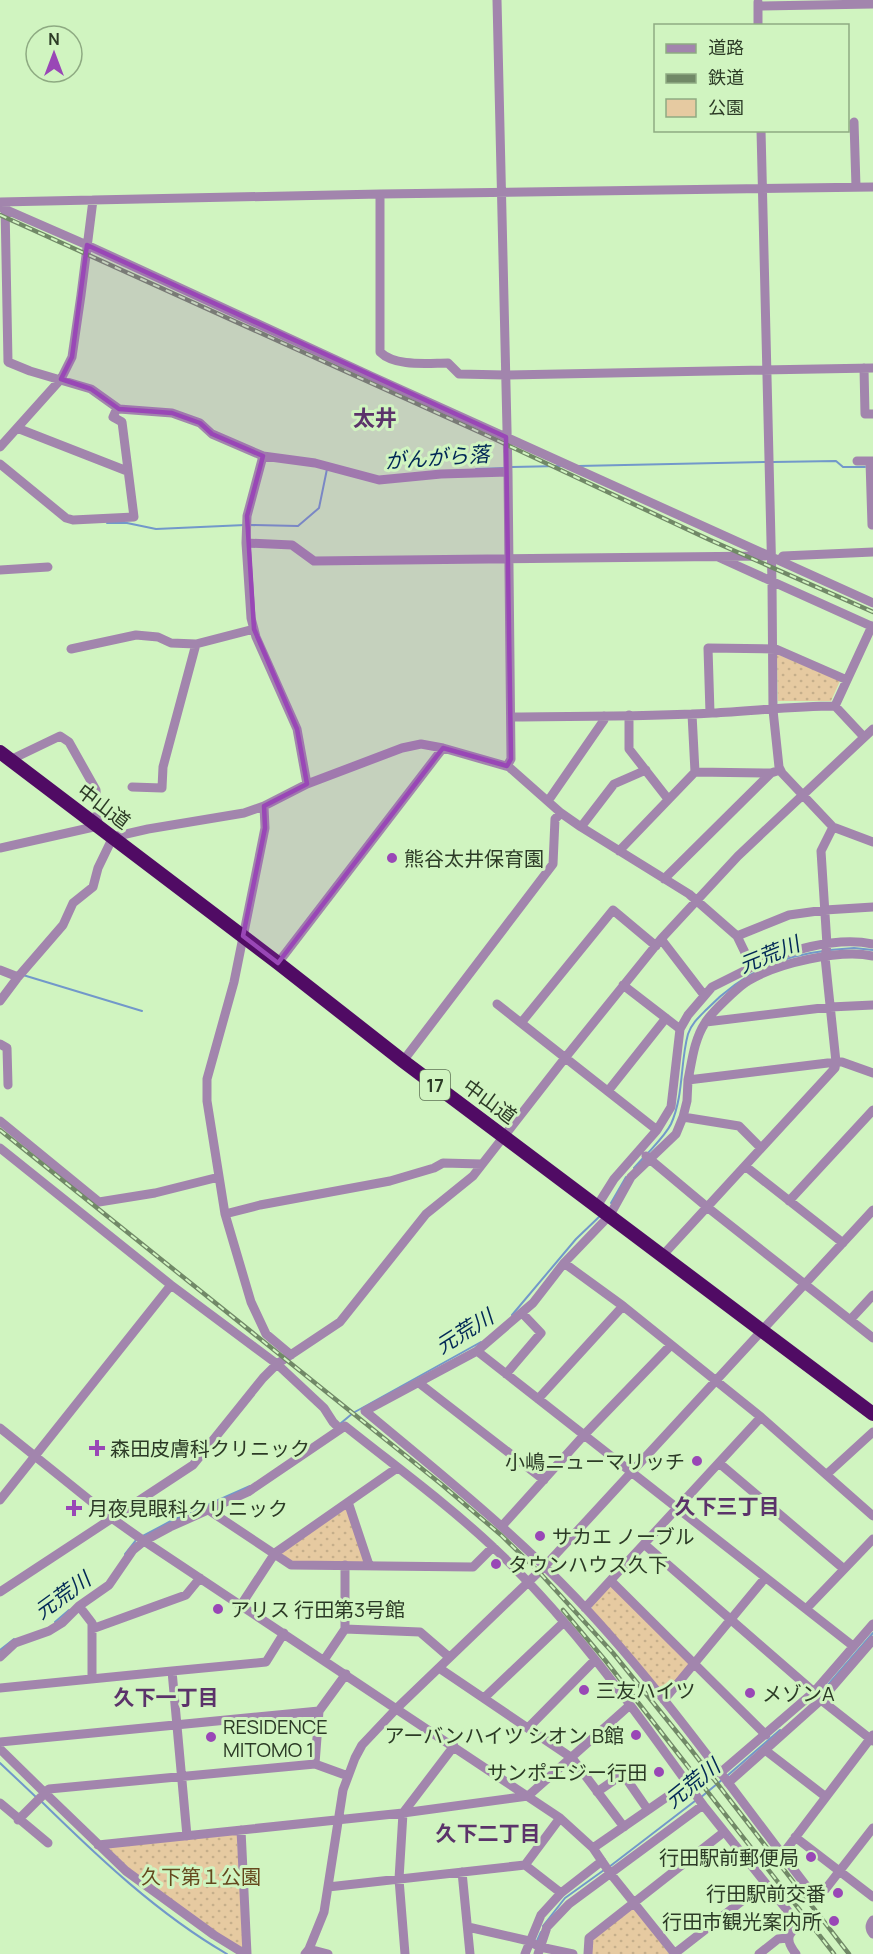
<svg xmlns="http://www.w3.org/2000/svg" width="873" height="1954" viewBox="0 0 873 1954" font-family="Manrope,'Noto Sans JP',sans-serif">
  <defs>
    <pattern id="green-dots" width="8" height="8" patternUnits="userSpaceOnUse" patternTransform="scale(1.5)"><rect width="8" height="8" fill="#e6caa1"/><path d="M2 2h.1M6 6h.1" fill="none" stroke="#c5ae8a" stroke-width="1.8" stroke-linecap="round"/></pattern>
  </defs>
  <rect width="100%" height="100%" fill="#d0f4c0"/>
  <path fill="url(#green-dots)" d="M777 654 840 681 831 701H778Z
    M347 1508 364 1562 292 1561 281 1553Z
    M611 1585 690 1664 667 1692H663L592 1611V1606Z
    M237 1834 243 1949C194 1921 147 1886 106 1847Z
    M634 1907 669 1954H592V1939Z"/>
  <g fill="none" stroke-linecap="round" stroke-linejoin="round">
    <path stroke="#7298ca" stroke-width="2" d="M773 462 836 461 843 467H865
      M578 466 767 462
      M512 467 560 466
      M476 469 506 468
      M107 523H127L156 529 245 525
      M250 525 298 526 319 508 327 469
      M830 950 854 948 873 950
      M23 975 142 1011
      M648 1153C656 1144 666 1134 671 1124 684 1095 680 1063 688 1034 692 1023 699 1017 707 1009 739 976 778 956 824 951
      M634 1168 644 1157
      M611 1203 626 1177
      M512 1315 576 1239 600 1216
      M341 1423 353 1413 481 1342
      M141 1537 171 1521 250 1486
      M125 1554 136 1540
      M55 1622 69 1610
      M0 1650 14 1639
      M820 1694 873 1633
      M0 1763 37 1798
      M728 1775 780 1730
      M700 1798 723 1779
      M42 1802C98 1857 158 1914 227 1954
      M609 1867 695 1801
      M543 1926 565 1898 604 1870
      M536 1943 541 1932"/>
    <path stroke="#a285ad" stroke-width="9" d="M497 0 508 472 511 759 507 766
      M758 2V26
      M758 6 873 4
      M854 122 856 187
      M761 130 772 582 773 710 779 767 782 773 833 827 873 842
      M380 194V352C395 367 428 363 448 363L459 374 505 375 873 368
      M0 202 380 194 873 187
      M5 205 8 362 30 371 91 389 119 409 172 413 200 423 212 434 263 456 315 463 379 480 441 474 508 472
      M0 207 87 245 371 376 873 603
      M864 368 865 414H873
      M17 428 127 471
      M0 447 61 379 72 357 81 295 93 200
      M263 456 247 516 246 543 251 618 256 637 297 729 307 784
      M857 461H873
      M870 461 872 525
      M0 464 66 518 73 520 134 517 122 422 113 417 117 408
      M246 543 292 545 314 561 765 556
      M718 557 873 627
      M780 560 783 556 873 552
      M0 570 48 567
      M71 649 136 635 158 637 171 643 196 644 254 629
      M835 706 872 626
      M710 713 708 648 776 649 847 680
      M692 714 695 772
      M629 715V749L668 799
      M511 717C578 716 645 717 712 713 753 711 794 706 835 706L864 737
      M132 787 162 788 163 767 196 644
      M548 801 604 720V716
      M264 806 265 828 234 982 207 1079V1101L225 1214 251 1302 266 1334 291 1355
      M581 827 614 784 646 770
      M833 827 821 851 827 945 825 957 836 1062 688 1080 687 1101 683 1117 676 1134 631 1177 610 1215 564 1263 533 1303 477 1351 365 1411C437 1471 511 1530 576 1598 665 1692 738 1798 817 1900L873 1828
      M0 848 98 826 96 790 69 742 60 736 10 760
      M619 851 695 772 771 773 780 770
      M664 879 771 773
      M737 936 789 915 825 910 873 907
      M661 939 704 995
      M278 963 443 748
      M0 970 18 977
      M623 985 680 1029
      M0 1001 18 977 63 925 73 903 93 887 98 868 113 837 148 829 244 813 264 806 307 784 402 748 421 744 443 748 509 767 561 813 581 827 689 894 737 936 752 967C786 951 835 936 873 944
      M497 1004 657 1130
      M706 1022 830 1007 873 1005
      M521 1023 613 910 656 946
      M0 1044 7 1048 8 1085
      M403 1061 553 864 555 819 561 813
      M688 1080C692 1061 694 1040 705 1023 710 1014 739 986 748 981 777 963 840 949 873 956
      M608 1091 666 1018
      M683 1117 739 1126 761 1148
      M0 1121 99 1202 155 1193 219 1177
      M0 1148 171 1285 277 1364 324 1408 333 1422 340 1429
      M646 1156 707 1207 873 1338
      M745 1166 843 1243
      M789 1201 873 1110
      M597 1206 614 1179 657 1130 671 1107 680 1029 688 1015 712 987 752 967
      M225 1214 260 1205 390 1181 434 1168 443 1163 482 1164
      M663 1255 835 1068 836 1062H842L873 1073
      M564 1263 623 1306 761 1417 873 1516
      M850 1320 873 1295
      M477 1351 853 1646
      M506 1374 541 1333 522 1313
      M419 1383 544 1480
      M538 1399 623 1306
      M0 1428 113 1519 144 1541 560 1818 593 1848 610 1873 675 1954
      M719 1463 844 1569
      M827 1474 873 1432
      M0 1500 171 1285
      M348 1502 369 1565
      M207 1509 291 1565 473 1567 493 1547
      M502 1526 585 1434 671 1345
      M644 1544 814 1692 821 1700 873 1741
      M611 1581 766 1735
      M0 1592 193 1465 263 1378 277 1364 340 1322 426 1214 473 1176 565 1058 661 939 738 856 873 729
      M241 1605 275 1553 397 1468
      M79 1606 92 1623V1678
      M585 1608 761 1417
      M806 1609 873 1539
      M92 1629 186 1595 200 1578
      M345 1629V1565
      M0 1657 15 1643 49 1631 62 1623 79 1606 109 1585 133 1550 144 1541 170 1527 248 1492 345 1426C395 1466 446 1503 493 1547 574 1623 639 1716 703 1805
      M324 1660 345 1629 420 1632 449 1657
      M439 1668 572 1758 624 1827
      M0 1688 172 1671
      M484 1698 564 1622
      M664 1700 765 1578
      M528 1728 595 1660
      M0 1742 319 1711
      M0 1749 45 1793 49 1789 315 1764 348 1776
      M765 1750 826 1797
      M315 1764 319 1711 346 1674
      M720 1773 814 1692 873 1624
      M728 1783 821 1700 873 1640
      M597 1792 623 1774 648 1810
      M0 1803 48 1843
      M18 1820 45 1793 126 1871 214 1935 245 1954
      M241 1830 247 1954
      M187 1836 172 1671 266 1662 284 1633
      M795 1837 873 1897
      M98 1845 403 1813 528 1796 630 1705
      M593 1848 687 1783
      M782 1855 873 1735
      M525 1865 561 1893
      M462 1872 470 1954
      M328 1887 525 1865 560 1818
      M873 1920C869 1925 869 1929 873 1934
      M468 1927 529 1941 540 1947 573 1954
      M309 1949 324 1912 343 1790 355 1758 362 1745 397 1708 545 1566 873 1210
      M305 1954 309 1949 328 1954
      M405 1954 399 1879 403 1813 454 1746
      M525 1954 541 1915 561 1893 602 1861
      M538 1954 547 1927 569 1904 703 1805 799 1925C786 1935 786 1941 796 1954
      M588 1954 589 1938 724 1832
      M674 1954 765 1883
      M759 1954 778 1939 787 1938"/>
    <path stroke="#500b64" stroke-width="14" d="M0 752 278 963 403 1061 873 1414"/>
    <defs>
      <path id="rail" d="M0 215 488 436 710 540 873 612
        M0 1130 441 1484 501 1535 539 1572 613 1653 689 1747 849 1954
        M563 1610 605 1660 834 1954"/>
    </defs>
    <use href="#rail" stroke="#718967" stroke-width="4.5"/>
    <use href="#rail" stroke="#d0f4c0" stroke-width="2" stroke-dasharray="7" stroke-linecap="butt"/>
  </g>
  <path fill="#9947b6" fill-opacity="0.2" stroke="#9947b6" stroke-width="4.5" stroke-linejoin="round" d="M87 245 506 437 511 759 507 766 443 748 278 963 243 936 265 828 264 806 307 784 297 729 254 629 247 516 263 456 212 434 200 423 172 413 119 409 91 389 61 379 72 357Z"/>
  <g fill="#9947b6" stroke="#d0f4c0" stroke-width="2">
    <circle cx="392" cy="858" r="6"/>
    <path d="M94 1439h6v6h6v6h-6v6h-6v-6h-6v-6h6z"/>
    <circle cx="697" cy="1461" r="6"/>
    <path d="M71 1499h6v6h6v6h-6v6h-6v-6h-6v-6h6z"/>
    <circle cx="540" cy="1536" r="6"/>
    <circle cx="496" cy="1564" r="6"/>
    <circle cx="218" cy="1609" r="6"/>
    <circle cx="584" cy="1690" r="6"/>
    <circle cx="750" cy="1693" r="6"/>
    <circle cx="636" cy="1735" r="6"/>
    <circle cx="211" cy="1737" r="6"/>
    <circle cx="659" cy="1772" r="6"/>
    <circle cx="811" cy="1857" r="6"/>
    <circle cx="838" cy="1893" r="6"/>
    <circle cx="834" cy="1921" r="6"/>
  </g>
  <g text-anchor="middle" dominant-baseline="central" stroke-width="6" stroke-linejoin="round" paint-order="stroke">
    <rect fill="#d0f4c0" stroke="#5d7254" stroke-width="1.5" x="420" y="1070" width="30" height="30" rx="4.5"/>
    <g font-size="18" font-weight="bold" fill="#2c3b26">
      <text x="435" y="1085">17</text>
    </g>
    <g font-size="20" fill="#2c3b26" stroke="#d0f4c0">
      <text transform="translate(104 806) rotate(37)">中山道</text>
      <text transform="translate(490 1101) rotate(36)">中山道</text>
    </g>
    <g font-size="20" fill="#2c3b26" stroke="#d0f4c0" text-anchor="start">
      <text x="404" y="858">熊谷太井保育園</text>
      <text x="110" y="1448">森田皮膚科クリニック</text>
      <text x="685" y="1461" text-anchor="end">小嶋ニューマリッチ</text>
      <text x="88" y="1508">月夜見眼科クリニック</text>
      <text x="552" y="1536">サカエ ノーブル</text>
      <text x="508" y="1564">タウンハウス久下</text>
      <text x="230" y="1609">アリス 行田第3号館</text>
      <text x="596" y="1690">三友ハイツ</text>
      <text x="762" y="1693">メゾンA</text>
      <text x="223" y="1726">RESIDENCE<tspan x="223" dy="23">MITOMO 1</tspan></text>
      <text x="624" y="1735" text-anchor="end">アーバンハイツ シオン B館</text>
      <text x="647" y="1772" text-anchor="end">サンポエジー行田</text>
      <text x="799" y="1857" text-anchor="end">行田駅前郵便局</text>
      <text x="826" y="1893" text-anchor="end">行田駅前交番</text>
      <text x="822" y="1921" text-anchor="end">行田市観光案内所</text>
    </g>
    <g font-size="20" fill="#65491e" stroke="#d0f4c0">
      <text x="201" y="1876">久下第１公園</text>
    </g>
    <g font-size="21" font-style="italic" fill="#022856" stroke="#d0f4c0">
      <text transform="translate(437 457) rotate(-4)">がんがら落</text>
      <text transform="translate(769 954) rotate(-22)">元荒川</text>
      <text transform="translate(464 1331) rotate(-32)">元荒川</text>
      <text transform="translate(62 1595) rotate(-36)">元荒川</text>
      <text transform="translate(692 1783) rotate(-39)">元荒川</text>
    </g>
    <g font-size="21" font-weight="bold" fill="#5b336a" stroke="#d0f4c0">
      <text x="727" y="1506">久下三丁目</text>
      <text x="166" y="1697">久下一丁目</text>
      <text x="488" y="1833">久下二丁目</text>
    </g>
    <g font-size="22" font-weight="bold" fill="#5b336a" stroke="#d0f4c0">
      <text x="375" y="418">太井</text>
    </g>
  </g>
  <rect x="654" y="24" width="195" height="108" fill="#d0f4c0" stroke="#8eaa82" stroke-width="1.5"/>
  <rect x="666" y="44" width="30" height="9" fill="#a285ad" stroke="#8eaa82" stroke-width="1.5"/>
  <text x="708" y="54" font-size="18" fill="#2c3b26">道路</text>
  <rect x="666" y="74" width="30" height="9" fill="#718967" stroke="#8eaa82" stroke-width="1.5"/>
  <text x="708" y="84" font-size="18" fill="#2c3b26">鉄道</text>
  <rect x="666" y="99" width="30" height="18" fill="#e6caa1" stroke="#8eaa82" stroke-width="1.5"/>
  <text x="708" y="114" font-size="18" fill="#2c3b26">公園</text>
  <g transform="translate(54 54)"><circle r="28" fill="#d0f4c0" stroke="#8eaa82" stroke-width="1.5"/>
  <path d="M0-4.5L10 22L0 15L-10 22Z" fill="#9947b6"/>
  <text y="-9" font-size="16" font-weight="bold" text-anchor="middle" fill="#2c3b26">N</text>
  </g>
</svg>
